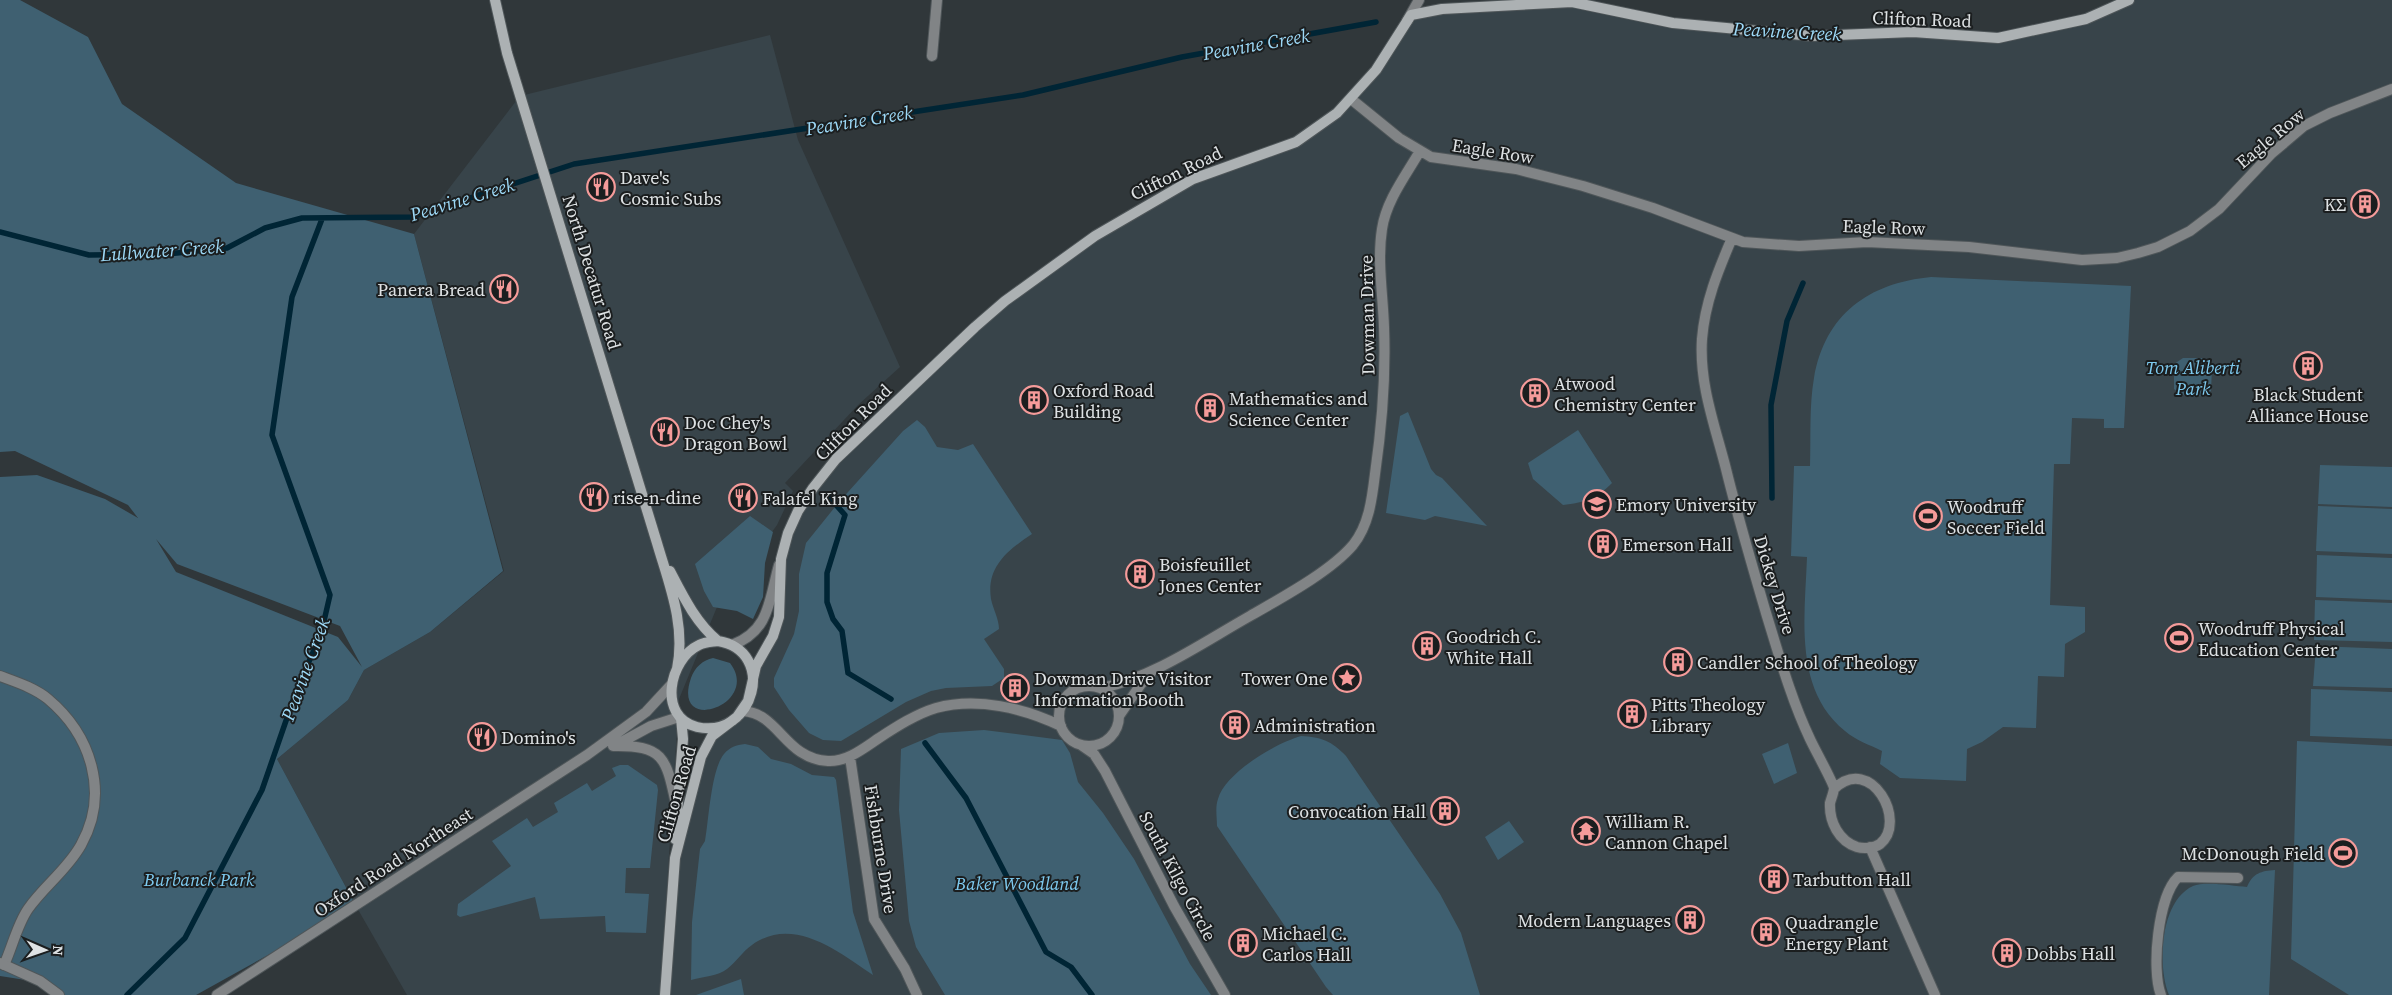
<svg xmlns="http://www.w3.org/2000/svg" width="2392" height="995" viewBox="0 0 2392 995" font-family="'Source Serif 4',serif">
  <rect width="100%" height="100%" fill="#30373a"/>
  <path fill="#38444a" d="M2129 0H2392V995H665L675 858 701 757 753 686 773 636 781 559 813 488 1005 301 1166 193 1286 147 1351 99 1411 15 1572 2 1673 23 1812 36 1913 32 1998 38 2086 19Z
    M770 35 798 140 900 367 858 405 785 483 793 491 777 525 717 607 679 699 660 995H407L356 906 277 759 348 700 364 670 430 632 504 571 414 234 520 96Z"/>
  <path fill="#3f6071" fill-rule="evenodd" d="M0 0H20L88 37 122 104 236 183 414 234 503 571 430 632 364 670 348 700 277 759 356 906 196 995H50L32 981 0 976V477L37 475 105 499 138 518 128 505 15 451 0 452ZM156 539 177 564 340 626 362 667 338 637 176 572Z
    M1931 277 2131 286 2124 428H2104V419L2072 418 2070 464H2054L2050 605 2085 607V632L2065 644 2064 677 2038 676 2036 728 2003 727 1982 742 1967 749 1966 781 1900 778 1880 764 1882 751C1870 745 1855 740 1845 731 1793 689 1805 616 1807 557L1791 556 1794 466H1810C1811 438 1809 406 1814 378 1825 314 1869 283 1931 277Z
    M2183 358H2204L2212 367 2211 391C2199 399 2185 399 2174 389V364Z
    M1408 412 1431 469 1436 475 1442 478 1487 526 1435 516 1425 520 1386 513 1400 416Z
    M917 420 925 427 937 447 958 450 973 444 1032 534C1008 550 986 567 991 599 993 609 999 619 999 629L984 639 1004 669V678L992 686 946 688 931 691 906 702 841 741 823 740 809 733 789 710 774 687V678L794 634 799 611V574L806 543 839 502 903 431Z
    M1578 430 1612 483C1597 498 1584 503 1563 505L1533 479 1528 463Z
    M2320 465 2392 467V507L2318 504Z
    M2318 506 2392 509V554L2316 551Z
    M750 516 773 532 765 563 763 597 753 619 737 611 713 607 704 591 695 564Z
    M2317 555 2392 558V600L2316 597Z
    M2315 600 2392 603V642L2314 640Z
    M2316 646 2392 649V688L2313 686Z
    M713 658 730 663C762 705 671 736 691 678 695 667 703 660 713 658Z
    M2311 689 2392 692V739L2310 736Z
    M984 730 1062 740 1070 753 1078 782 1103 813 1134 859 1190 964 1211 995H945L916 947 909 921 899 810 901 749 939 733Z
    M1301 736C1321 737 1332 741 1346 756L1440 894 1461 933 1480 995H1333L1326 987 1217 826C1217 818 1215 807 1218 799 1225 773 1276 743 1301 736Z
    M2297 741 2392 746V995H2349L2291 959Z
    M1788 743 1797 773 1774 784 1762 754Z
    M745 744 758 747 771 759 791 764 812 775 834 777 836 780 853 912 873 975C839 952 793 915 752 945 743 951 736 962 727 969 719 976 701 977 691 980L692 922 700 849 705 841C709 819 711 770 724 754 730 747 736 745 745 744Z
    M620 765H628L657 785 658 790 650 868H626L625 893 649 894 646 933 606 932 605 916 540 919 535 897 460 917 457 915 458 904 511 866 492 841 527 818 533 827 558 812 554 803 587 783 592 791 616 776 612 768Z
    M1509 821 1524 842 1498 860 1485 837Z
    M2275 870 2269 995H2169C2157 966 2160 901 2193 886 2205 881 2233 886 2247 887 2253 873 2261 871 2275 870Z
    M741 979 744 995H696Z"/>
  <g fill="none" stroke-linecap="round" stroke-linejoin="round">
    <path stroke="#002535" stroke-width="5.5" d="M0 232 89 255 167 254 227 248 265 228 302 218 412 217 574 164 1023 95 1182 57 1376 22
      M829 497 845 515 827 573V602L833 619 842 631 848 673 891 699
      M1772 498 1771 405 1787 321 1803 283
      M925 743 966 798 1046 952 1071 967 1092 995
      M127 995 185 938 262 790 297 689 321 634 330 595 272 435 292 297 322 219"/>
    <defs>
      <path id="pedestrian" d="M2161 995C2151 970 2158 896 2178 877L2238 878"/>
      <path id="minor" d="M932 56 937 0
        M1351 99 1399 138 1431 157 1516 169 1583 186 1653 208 1743 242 1799 246 1867 242 1969 247 2082 260 2117 258 2138 253 2158 247 2190 231 2219 209 2271 154 2304 126 2330 113 2392 89
        M1732 238C1718 271 1705 302 1702 339 1699 384 1715 426 1726 469 1738 518 1752 565 1766 613 1779 655 1791 699 1810 739 1814 748 1833 782 1834 788 1834 792 1831 799 1830 803 1829 822 1839 841 1857 847 1864 849 1874 848 1880 844 1908 822 1871 753 1834 789
        M0 676C16 682 35 688 48 699 91 735 110 793 81 845 67 870 44 886 28 909 17 925 12 948 4 965
        M1059 716a30 30 0 1 1 60 0a30 30 0 1 1-60 0Z
        M1102 688C1156 676 1202 643 1250 616 1281 598 1330 572 1353 545 1369 525 1372 499 1375 474 1382 425 1386 377 1384 327 1383 295 1377 261 1382 229 1386 201 1406 175 1420 151
        M743 711C779 713 785 759 828 761 847 762 864 748 879 738 896 727 916 714 936 708 977 697 1024 708 1061 726
        M1119 716 1141 684 1150 675
        M1081 745 1094 754 1105 771 1174 906 1225 995
        M850 757 874 919 905 969 917 995
        M1870 847 1935 995"/>
      <path id="tertiary" d="M1407 21 1419 0
        M732 645C770 631 769 600 779 565
        M616 745 651 726 679 717
        M613 746C664 745 666 758 676 804
        M0 963 40 981 59 995
        M217 995 587 755 646 712 671 685"/>
      <path id="secondary" d="M495 0 507 53 657 543C669 584 686 625 677 669
        M670 571C683 596 696 623 718 641
        M718 641C778 651 754 740 697 727 657 717 669 659 699 645 705 642 711 642 718 641Z
        M675 839 683 739 681 718
        M665 995 675 858 701 757 712 736 737 717 748 701 756 666 773 636 779 617 781 559 788 533 798 511 813 488 836 459 975 327 1005 301 1095 236 1193 179 1296 142 1337 113 1376 70 1411 15 1442 9 1572 2 1673 23 1812 36 1913 32 1998 38 2086 19 2129 0"/>
    </defs>
    <use href="#pedestrian" stroke="#4f5659" stroke-width="12"/>
    <use href="#minor" stroke="#4f5659" stroke-width="12"/>
    <use href="#tertiary" stroke="#4f5659" stroke-width="12"/>
    <use href="#secondary" stroke="#4f5659" stroke-width="12"/>
    <use href="#pedestrian" stroke="#818486" stroke-width="10"/>
    <use href="#minor" stroke="#818486" stroke-width="10"/>
    <use href="#tertiary" stroke="#818486" stroke-width="10"/>
    <use href="#secondary" stroke="#acb1b3" stroke-width="10"/>
  </g>
  <defs>
    <symbol id="restaurant-ring" viewBox="-11 -11 22 22"><circle r="9.5" fill="#1b1e1f" stroke="#f59b9a" stroke-width="1.5"/><path d="M-5-6h1v4h1v-4h1v4h1v-4h1v5L-1.5 .5V6h-2V.5L-5-1ZM5-6V6H3V1.5H1.5Q1.5-4 5-6Z" fill="#f59b9a"/></symbol>
    <symbol id="building-ring" viewBox="-11 -11 22 22"><circle r="9.5" fill="#1b1e1f" stroke="#f59b9a" stroke-width="1.5"/><path d="M-4-6H4V6H1V3H-1V6H-4ZM-2.5-4.3h1.7v1.8h-1.7ZM.8-4.3h1.7v1.8H.8ZM-2.5-1h1.7V.8h-1.7ZM.8-1h1.7V.8H.8Z" fill="#f59b9a"/></symbol>
    <symbol id="university-ring" viewBox="-11 -11 22 22"><circle r="9.5" fill="#1b1e1f" stroke="#f59b9a" stroke-width="1.5"/><path d="M0-5L7-2L0 1L-7-2ZM-4 1L0 2.5L4 1V4Q0 6-4 4Z" fill="#f59b9a"/></symbol>
    <symbol id="stadium-ring" viewBox="-11 -11 22 22"><circle r="9.5" fill="#1b1e1f" stroke="#f59b9a" stroke-width="1.5"/><path d="M0-5a6.5 5 0 1 0 0 10a6.5 5 0 1 0 0-10ZM-3.5-1.8h7v3.6h-7Z" fill="#f59b9a"/></symbol>
    <symbol id="sight-ring" viewBox="-11 -11 22 22"><circle r="9.5" fill="#1b1e1f" stroke="#f59b9a" stroke-width="1.5"/><path d="M0-6L1.8-2.2L6-1.7L2.9 1.2L3.7 5.4L0 3.3L-3.7 5.4L-2.9 1.2L-6-1.7L-1.8-2.2Z" fill="#f59b9a"/></symbol>
    <symbol id="temple-ring" viewBox="-11 -11 22 22"><circle r="9.5" fill="#1b1e1f" stroke="#f59b9a" stroke-width="1.5"/><path d="M0-6L5-2H3V0L6.5 2.5H4V6H1.5V3h-3V6H-4V2.5H-6.5L-3 0V-2H-5Z" fill="#f59b9a"/></symbol>
  </defs>
  <g fill-rule="evenodd">
    <use href="#restaurant-ring" x="585" y="171" width="32" height="32"/>
    <use href="#building-ring" x="2349" y="188" width="32" height="32"/>
    <use href="#restaurant-ring" x="488" y="273" width="32" height="32"/>
    <use href="#building-ring" x="2292" y="350" width="32" height="32"/>
    <use href="#building-ring" x="1519" y="377" width="32" height="32"/>
    <use href="#building-ring" x="1018" y="384" width="32" height="32"/>
    <use href="#building-ring" x="1194" y="392" width="32" height="32"/>
    <use href="#restaurant-ring" x="649" y="416" width="32" height="32"/>
    <use href="#restaurant-ring" x="578" y="481" width="32" height="32"/>
    <use href="#restaurant-ring" x="727" y="482" width="32" height="32"/>
    <use href="#university-ring" x="1581" y="488" width="32" height="32"/>
    <use href="#stadium-ring" x="1912" y="500" width="32" height="32"/>
    <use href="#building-ring" x="1587" y="528" width="32" height="32"/>
    <use href="#building-ring" x="1124" y="558" width="32" height="32"/>
    <use href="#stadium-ring" x="2163" y="622" width="32" height="32"/>
    <use href="#building-ring" x="1411" y="630" width="32" height="32"/>
    <use href="#building-ring" x="1662" y="646" width="32" height="32"/>
    <use href="#sight-ring" x="1331" y="662" width="32" height="32"/>
    <use href="#building-ring" x="999" y="672" width="32" height="32"/>
    <use href="#building-ring" x="1616" y="698" width="32" height="32"/>
    <use href="#building-ring" x="1219" y="709" width="32" height="32"/>
    <use href="#restaurant-ring" x="466" y="721" width="32" height="32"/>
    <use href="#building-ring" x="1429" y="795" width="32" height="32"/>
    <use href="#temple-ring" x="1570" y="815" width="32" height="32"/>
    <use href="#stadium-ring" x="2327" y="837" width="32" height="32"/>
    <use href="#building-ring" x="1758" y="863" width="32" height="32"/>
    <use href="#building-ring" x="1674" y="904" width="32" height="32"/>
    <use href="#building-ring" x="1750" y="916" width="32" height="32"/>
    <use href="#building-ring" x="1227" y="927" width="32" height="32"/>
    <use href="#building-ring" x="1991" y="937" width="32" height="32"/>
  </g>
  <g text-anchor="middle" dominant-baseline="central" stroke-width="4" stroke-linejoin="round" paint-order="stroke">
    <g font-size="18" fill="#dee2e4" stroke="#1b1e1f">
      <text transform="translate(1922 19) rotate(2)">Clifton Road</text>
      <text transform="translate(2270 138) rotate(-40)">Eagle Row</text>
      <text transform="translate(1493 151) rotate(9)">Eagle Row</text>
      <text transform="translate(1176 173) rotate(-26)">Clifton Road</text>
      <text transform="translate(1884 227) rotate(2)">Eagle Row</text>
      <text transform="translate(592 272) rotate(73)">North Decatur Road</text>
      <text transform="translate(1367 315) rotate(-91)">Dowman Drive</text>
      <text transform="translate(853 422) rotate(-45)">Clifton Road</text>
      <text transform="translate(1775 585) rotate(73)">Dickey Drive</text>
      <text transform="translate(676 794) rotate(-74)">Clifton Road</text>
      <text transform="translate(881 849) rotate(81)">Fishburne Drive</text>
      <text transform="translate(393 862) rotate(-33)">Oxford Road Northeast</text>
      <text transform="translate(1178 876) rotate(62)">South Kilgo Circle</text>
    </g>
    <g font-size="18" fill="#dee2e4" stroke="#1b1e1f" text-anchor="start">
      <text x="620" y="177">Dave's<tspan x="620" dy="21">Cosmic Subs</tspan></text>
      <text x="2346" y="204" text-anchor="end">ΚΣ</text>
      <text x="485" y="289" text-anchor="end">Panera Bread</text>
      <text x="1554" y="383">Atwood<tspan x="1554" dy="21">Chemistry Center</tspan></text>
      <text x="1053" y="390">Oxford Road<tspan x="1053" dy="21">Building</tspan></text>
      <text x="2308" y="394" text-anchor="middle">Black Student<tspan x="2308" dy="21">Alliance House</tspan></text>
      <text x="1229" y="398">Mathematics and<tspan x="1229" dy="21">Science Center</tspan></text>
      <text x="684" y="422">Doc Chey's<tspan x="684" dy="21">Dragon Bowl</tspan></text>
      <text x="613" y="497">rise-n-dine</text>
      <text x="762" y="498">Falafel King</text>
      <text x="1616" y="504">Emory University</text>
      <text x="1947" y="506">Woodruff<tspan x="1947" dy="21">Soccer Field</tspan></text>
      <text x="1622" y="544">Emerson Hall</text>
      <text x="1159" y="564">Boisfeuillet<tspan x="1159" dy="21">Jones Center</tspan></text>
      <text x="2198" y="628">Woodruff Physical<tspan x="2198" dy="21">Education Center</tspan></text>
      <text x="1446" y="636">Goodrich C.<tspan x="1446" dy="21">White Hall</tspan></text>
      <text x="1697" y="662">Candler School of Theology</text>
      <text x="1034" y="678">Dowman Drive Visitor<tspan x="1034" dy="21">Information Booth</tspan></text>
      <text x="1328" y="678" text-anchor="end">Tower One</text>
      <text x="1651" y="704">Pitts Theology<tspan x="1651" dy="21">Library</tspan></text>
      <text x="1254" y="725">Administration</text>
      <text x="501" y="737">Domino's</text>
      <text x="1426" y="811" text-anchor="end">Convocation Hall</text>
      <text x="1605" y="821">William R.<tspan x="1605" dy="21">Cannon Chapel</tspan></text>
      <text x="2324" y="853" text-anchor="end">McDonough Field</text>
      <text x="1793" y="879">Tarbutton Hall</text>
      <text x="1671" y="920" text-anchor="end">Modern Languages</text>
      <text x="1785" y="922">Quadrangle<tspan x="1785" dy="21">Energy Plant</tspan></text>
      <text x="1262" y="933">Michael C.<tspan x="1262" dy="21">Carlos Hall</tspan></text>
      <text x="2026" y="953">Dobbs Hall</text>
    </g>
    <g font-size="18" font-style="italic" fill="#7ecaef" stroke="#1b1e1f">
      <text x="2193" y="367">Tom Aliberti<tspan x="2193" dy="21">Park</tspan></text>
      <text x="199" y="879">Burbanck Park</text>
      <text x="1017" y="883">Baker Woodland</text>
    </g>
    <g font-size="19" font-style="italic" fill="#9dd9f7" stroke="#1b1e1f">
      <text transform="translate(1787 31) rotate(3)">Peavine Creek</text>
      <text transform="translate(1256 44) rotate(-10)">Peavine Creek</text>
      <text transform="translate(859 120) rotate(-9)">Peavine Creek</text>
      <text transform="translate(462 199) rotate(-17)">Peavine Creek</text>
      <text transform="translate(162 250) rotate(-4)">Lullwater Creek</text>
      <text transform="translate(305 669) rotate(-70)">Peavine Creek</text>
    </g>
  </g>
  <g transform="translate(45 950) rotate(92)" stroke="#1b1e1f" stroke-width="4" paint-order="stroke">
  <path d="M0-4L9 19L0 12L-9 19Z" fill="#dee2e4"/>
  <text y="-8" font-size="14" font-weight="bold" text-anchor="middle" fill="#dee2e4">N</text>
  </g>
</svg>
